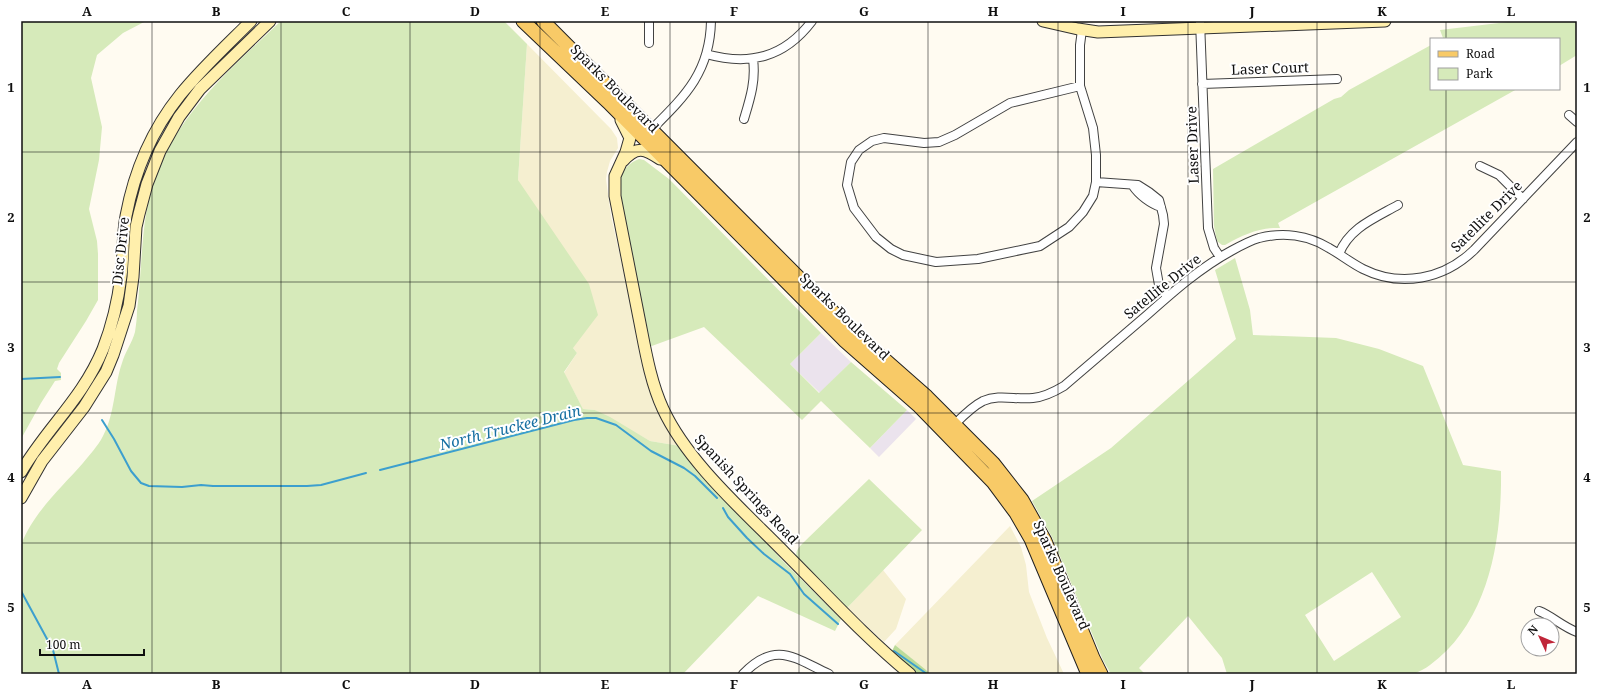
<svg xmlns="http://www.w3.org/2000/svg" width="1598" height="695" viewBox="0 0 1598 695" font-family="'Noto Serif',serif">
  <rect width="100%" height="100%" fill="#fffbf1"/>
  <path fill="#ebe3ed" d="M821 333 851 362 820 393 790 364Z
    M907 410 916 419 879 457 870 448Z"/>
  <path fill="#f5efd0" d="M527 44 611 129 617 138 618 148 610 161 607 172 606 179 611 216 647 375 680 446 650 441 595 410 583 409 564 373 577 353 573 348 518 180Z
    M1010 526 1021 547 1026 565 1029 592 1047 638 1064 674H930L895 645Z
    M883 570 906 599 896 629 884 642 847 608Z"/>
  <path fill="#d6eaba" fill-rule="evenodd" d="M21 21H146L123 33 97 55 91 78 102 127 99 160 89 209 97 241 98 254V300L86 321 59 363 57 369 61 373V380L55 381 41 403 21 439Z
    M281 21H504L527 44 518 180 589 284 598 315 573 348 577 353 564 372 583 409 595 410 610 417 650 441 680 446 782 560 841 619 835 631 758 596 683 674H21V545C33 513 61 488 83 463 90 454 98 446 103 436 115 414 114 386 122 363 125 352 132 343 135 332 136 325 137 318 137 311 141 279 141 246 146 214 161 127 221 78 281 21Z
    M1516 21H1577V55L1559 66V39H1442L1443 38 1440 30Z
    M1431 45V89H1517L1278 223 1280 228C1260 227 1243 235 1225 245H1222L1217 241 1214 226 1213 169 1334 99 1341 97 1349 90Z
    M639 159 644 160 669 179 821 333 790 364 819 393 851 362 907 410 870 448 821 401 802 420 704 327 649 347C639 300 626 252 621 205 620 198 618 188 619 181 621 171 630 162 639 159Z
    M1235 258 1250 310 1253 335 1336 338 1379 349 1423 366 1463 465 1501 471C1502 539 1489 622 1430 665 1425 669 1419 671 1414 674H1227L1222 658 1188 616 1139 668 1145 674H1111L1103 660 1052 537 1032 501 1111 448 1236 339 1215 270ZM1372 572 1401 617 1334 661 1305 615Z
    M869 479 922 530 847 608 799 561C793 553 798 548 804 542Z"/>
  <path fill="#bbdb99" d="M895 645 926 670 930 674H918L891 653Z"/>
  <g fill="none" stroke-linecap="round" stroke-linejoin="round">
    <path stroke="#3c9fce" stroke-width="2" d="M21 379 60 377
      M102 420 114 439 131 471 141 483 149 486 182 487 201 485 213 486H307L321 485 366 473
      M380 470 574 420 587 418H596L616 425 651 451 684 468 695 476 717 498
      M723 508 728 517 747 538 764 554 790 574 804 594 838 624
      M21 591 53 650 59 674
      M894 651 927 674"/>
    <defs>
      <path id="street" d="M1200 21 1208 228 1214 248 1220 257
        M649 43V21
        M706 54C749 66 784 58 812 21
        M1202 84 1337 79
        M1080 86 1010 103 955 135 939 142 924 143 884 138 872 141 859 150 851 162 847 185 854 208 876 237 891 249 903 255 936 262 978 259 1040 246 1069 227 1083 212 1093 196 1096 182V155L1093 128 1080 86V45L1082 30
        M1569 115 1577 122
        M744 119C750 99 756 81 753 59
        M652 129C685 96 710 72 711 21
        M1480 166 1499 175 1523 199
        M1096 182 1138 185 1149 192 1159 200 1163 215 1164 224 1156 268 1159 285 1167 297
        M1133 186C1139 195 1151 204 1161 207
        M1339 254C1349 228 1375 218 1398 205
        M952 427C961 418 971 407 983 401 999 394 1016 400 1033 398 1044 397 1054 392 1064 386 1092 362 1119 339 1147 315 1174 291 1200 268 1231 251 1240 246 1249 241 1259 238 1283 232 1308 235 1329 248 1340 254 1351 263 1363 269 1401 288 1444 279 1474 250L1577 142
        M1539 611C1552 616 1563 627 1577 632
        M743 674C776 640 794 658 829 674"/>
      <path id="secondary" d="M1043 21 1078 29 1098 32 1385 21
        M621 120 630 138 626 152 615 176V196C623 237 631 278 639 318 645 348 650 381 663 409 688 463 745 512 786 554 827 595 865 637 910 674
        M623 161C637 145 645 149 660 159
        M21 472C46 429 83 398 103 349 112 326 118 301 121 276 124 256 122 236 126 216 134 173 152 130 180 95 201 69 227 45 251 21
        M21 498 42 461 84 407 106 372 113 355 129 306 133 277 136 227 139 214 147 184 160 151 179 117 200 89 270 21"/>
      <path id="primary" d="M523 21 608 102 844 340 918 405 993 482 1016 513 1031 539 1088 674
        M543 21 851 330 927 397 993 463 1022 500 1045 541 1093 658 1101 674"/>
    </defs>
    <use href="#street" stroke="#424242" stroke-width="10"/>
    <use href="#secondary" stroke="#313131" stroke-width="13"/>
    <use href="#primary" stroke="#202020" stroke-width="15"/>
    <use href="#street" stroke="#fff" stroke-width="8"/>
    <use href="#secondary" stroke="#ffefac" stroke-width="11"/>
    <use href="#primary" stroke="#f8ca67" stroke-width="13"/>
  </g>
  <path fill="none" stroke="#0f0f0f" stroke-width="1" stroke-opacity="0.55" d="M152 21V674M281 21V674M410 21V674M540 21V674M670 21V674M799 21V674M928 21V674M1058 21V674M1188 21V674M1317 21V674M1446 21V39M1446 89V674M21 152H1577M21 282H1577M21 413H1577M21 543H1577"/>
  <g text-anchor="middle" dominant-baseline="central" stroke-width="4" stroke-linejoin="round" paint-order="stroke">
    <g font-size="14" fill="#0f0f0f" stroke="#fff">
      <text transform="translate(1270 68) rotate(-2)">Laser Court</text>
      <text transform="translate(615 88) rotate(45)">Sparks Boulevard</text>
      <text transform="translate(1192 145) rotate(-92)">Laser Drive</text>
      <text transform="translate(1486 216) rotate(-45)">Satellite Drive</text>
      <text transform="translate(120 251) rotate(-84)">Disc Drive</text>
      <text transform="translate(1162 286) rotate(-39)">Satellite Drive</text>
      <text transform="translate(845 316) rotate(44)">Sparks Boulevard</text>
      <text transform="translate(747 489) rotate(47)">Spanish Springs Road</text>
      <text transform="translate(1062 575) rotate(66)">Sparks Boulevard</text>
    </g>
    <g font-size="15" font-style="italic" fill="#1770a2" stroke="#fff">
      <text transform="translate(510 427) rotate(-14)">North Truckee Drain</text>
    </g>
  </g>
  <rect width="1598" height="695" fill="none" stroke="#ffffff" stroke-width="44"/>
  <rect x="1430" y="38" width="130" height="52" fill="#ffffff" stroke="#9f9f9f"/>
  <rect x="1438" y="51" width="20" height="6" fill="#f8ca67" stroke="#9f9f9f"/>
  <text x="1466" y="58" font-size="12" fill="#0f0f0f">Road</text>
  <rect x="1438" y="68" width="20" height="12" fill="#d6eaba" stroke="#9f9f9f"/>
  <text x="1466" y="78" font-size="12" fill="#0f0f0f">Park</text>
  <g transform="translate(1540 637) rotate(314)"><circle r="19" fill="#ffffff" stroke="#9f9f9f"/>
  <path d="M0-3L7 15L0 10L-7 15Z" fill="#c02639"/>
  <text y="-6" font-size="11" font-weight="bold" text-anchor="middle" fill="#0f0f0f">N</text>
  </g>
  <path d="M40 649v6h104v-6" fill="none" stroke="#0f0f0f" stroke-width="2"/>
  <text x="46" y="649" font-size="12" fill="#0f0f0f" stroke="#ffffff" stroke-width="3" paint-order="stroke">100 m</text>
  <rect x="22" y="22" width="1554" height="651" fill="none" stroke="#0f0f0f" stroke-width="1.5"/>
  <g font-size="13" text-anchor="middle" font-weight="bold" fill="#0f0f0f">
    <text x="87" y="16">A</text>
    <text x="216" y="16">B</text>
    <text x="346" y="16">C</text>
    <text x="475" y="16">D</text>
    <text x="605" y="16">E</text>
    <text x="734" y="16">F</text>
    <text x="864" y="16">G</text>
    <text x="993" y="16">H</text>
    <text x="1123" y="16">I</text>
    <text x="1252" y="16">J</text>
    <text x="1382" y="16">K</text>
    <text x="1511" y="16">L</text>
    <text x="11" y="92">1</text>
    <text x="1587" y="92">1</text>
    <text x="11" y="222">2</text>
    <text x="1587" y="222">2</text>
    <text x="11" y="352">3</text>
    <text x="1587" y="352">3</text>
    <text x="11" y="482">4</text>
    <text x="1587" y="482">4</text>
    <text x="11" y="612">5</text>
    <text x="1587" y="612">5</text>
    <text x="87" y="689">A</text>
    <text x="216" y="689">B</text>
    <text x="346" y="689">C</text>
    <text x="475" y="689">D</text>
    <text x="605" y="689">E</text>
    <text x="734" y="689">F</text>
    <text x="864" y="689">G</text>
    <text x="993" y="689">H</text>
    <text x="1123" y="689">I</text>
    <text x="1252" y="689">J</text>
    <text x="1382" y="689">K</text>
    <text x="1511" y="689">L</text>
  </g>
</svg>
